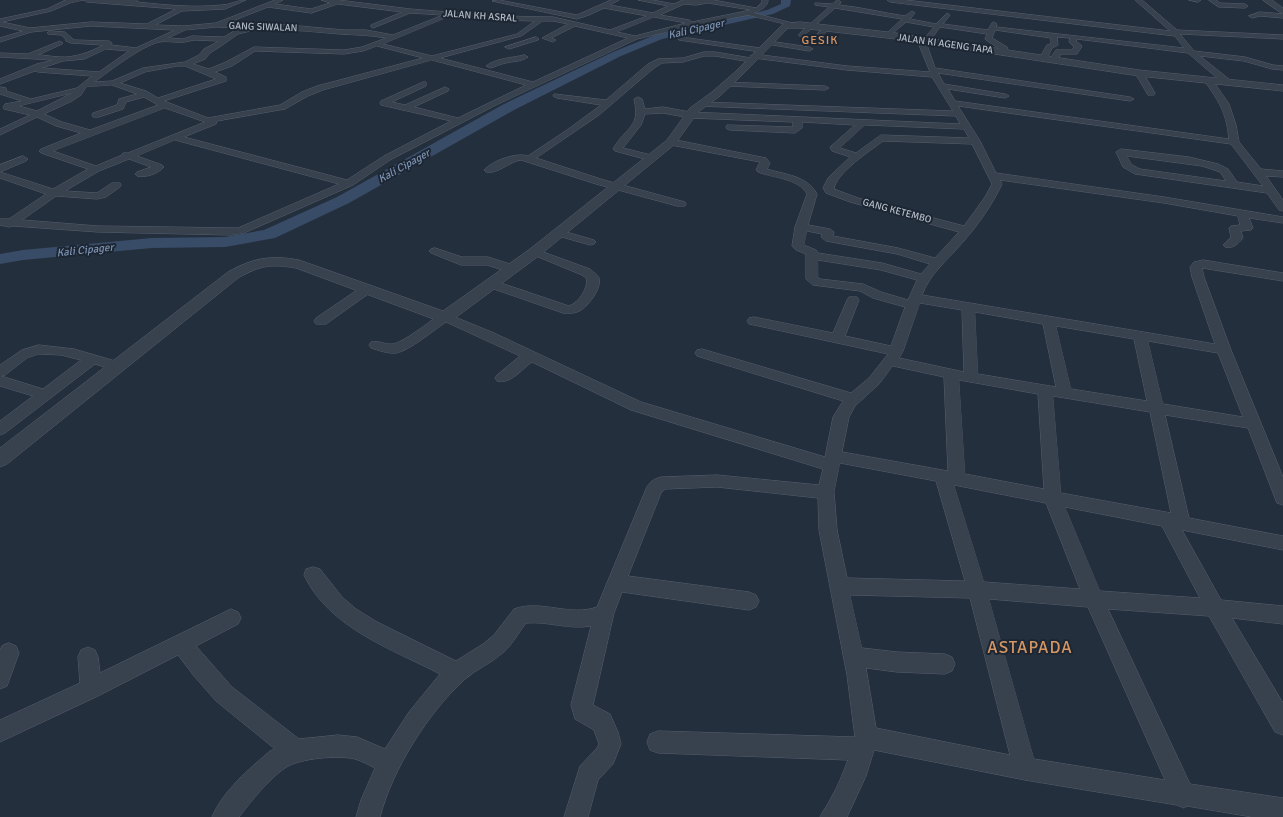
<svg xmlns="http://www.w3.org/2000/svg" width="1283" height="817" viewBox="0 0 1283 817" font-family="Signika,sans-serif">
  <rect width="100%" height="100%" fill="#242f3e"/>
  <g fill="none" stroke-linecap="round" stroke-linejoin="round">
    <path fill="#394c67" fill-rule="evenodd" d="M781 0H791L790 6 773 14 662 39 621 56 514 110 349 203 275 238 225 247 152 248 23 260 0 264V254L23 250 152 238 225 237 264 230 337 197 504 104 613 52 655 35 767 10 781 4Z"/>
    <defs>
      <path id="minor" d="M66 0H137V2C166 5 193 8 222 5 230 5 237 0 246 0L225 9 182 11 155 25 184 26 216 23 275 0H283L275 4 311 9 330 3 321 0H338L410 9 498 16 553 17 610 30 647 16 604 8 589 15 577 19 492 1 499 0 577 15 611 0H619L610 5 653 13 668 6 638 0H652L674 4 683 0H713L756 8 762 2V0H768C768 7 760 10 754 13L796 24 793 26 748 15 683 28 637 39 496 105 390 160 353 185 244 233 231 235 98 232 13 226 9 227 0 225V219H9L46 194 0 178V172L53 189 88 169 41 153 39 151 41 149 81 133 56 126 37 117 0 135V129L30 115 4 109 3 107 5 104 22 101 0 94V87L6 88V91L31 99 77 88 92 76 38 72 35 71 0 84V79L37 64 53 60 0 57V53L28 54 60 41 63 43 62 44 38 55C45 55 54 57 60 57 74 58 91 52 103 45L71 43 66 41 65 38 61 35 48 34 47 33 50 31 65 32 74 40 109 41 112 43 111 45 136 48 175 30 91 26 31 32 0 42V38L23 31 0 26V19L47 9ZM84 0 87 2 176 9 147 24 91 22 30 28 2 22 51 11 70 3ZM708 3 751 10 692 22 689 20 660 15 684 4 696 5ZM338 4 402 12 371 25V27L373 28 410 13 443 15 393 35 366 30H344L277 24 227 23 268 7 311 13ZM450 16 498 20 535 21 517 34 432 56 383 44ZM654 17 686 23 635 36 617 32ZM543 21H553L568 24 542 38 553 42 556 40 551 38 575 26 628 38 533 82 440 58 521 36ZM217 27C258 28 299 30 340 34 356 35 370 35 386 38L362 47 344 50 254 47 226 62 209 69 193 64 205 59 210 53 221 46 238 34 250 31V29L234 31 224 37 192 36 183 39 168 38 185 30ZM193 40 219 41 204 49 199 55 185 62 143 68 112 81 94 82C111 70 140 47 159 42 171 40 180 45 193 40ZM377 46 423 58 317 86 302 92 280 105 208 118 164 101 226 81V77L215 72 232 66 255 51 344 54 363 51ZM106 49 129 51 99 72 42 68 63 61 84 59ZM432 60 526 85 458 118 414 107 448 91 449 89 445 87 405 105 392 102 426 86V82H423L381 101 380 103 381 105 451 121 384 156 347 180 184 137 216 124 217 121 285 109 308 96 323 90ZM178 66H185L216 79 158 98 146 91 120 83 145 72ZM112 85 137 94 119 99 117 105 93 113 92 115 93 117H99L123 109 126 102 144 97 158 105 90 130 62 122 44 114 72 101 81 95 86 87ZM72 93 37 111 19 106ZM165 108 205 122 128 153H123L122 155 96 166 53 151ZM175 140 339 184 238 228 98 226 22 220 56 196 97 199 106 197 120 187 121 185 120 183H112L97 193 65 191 99 171 129 159 151 167 137 172 135 174 137 176C145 178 158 174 164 167L162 165 137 156Z
        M838 0 841 2 839 5C861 7 883 13 905 16L912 11 915 13 910 19 936 24 947 13 950 15 943 24 988 30 992 23 994 22 997 24 996 27 1184 48 1175 36 890 2 887 0H905L1170 31 1135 0H1142L1177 30 1283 35V39L1180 34 1194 51 1245 57 1273 65 1283 66V70L1272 69 1244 61 1200 56 1230 80V84H1224L1188 53 1077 39 1076 41 1082 46 1077 54H1061L1056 62H1053L1049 60 1056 50H1072L1074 47 1069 42 1070 38 1057 37 1058 45 1052 48 1047 59 1043 61 1039 59 1047 45 1051 44V38L995 30 992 38 1007 47 1009 53 1005 55H1002L1001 50 986 40 985 39 987 34 940 27 927 45 935 68 1130 97 1134 99 1130 101 938 73 944 84 1005 94 1009 96 1005 98 948 89 955 101 1229 139C1226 111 1219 102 1204 80L1208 78H1211L1229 104 1236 125 1239 142 1261 169 1283 171V177L1266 176 1283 200V211L1279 210 1267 193 1135 174 1123 167 1116 152 1121 149 1189 157 1218 164 1228 169 1237 182 1263 186 1231 144 958 106 980 141 996 173 1164 197 1283 217V223L1249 218 1253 228 1251 230 1241 231 1243 238C1238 244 1233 249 1225 247L1223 245 1231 237 1229 228 1231 226 1240 225 1238 216 1164 203 1000 180 1002 184C992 205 978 225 963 242 948 260 930 273 922 295L1215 344 1192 277 1190 267 1194 262 1203 260 1283 273V281L1202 268 1204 277 1231 350 1283 477V505L1277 503 1275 498 1248 428 1165 415 1189 518 1283 536V550L1182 530 1221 600 1283 606V624L1232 618 1283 703V735L1275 732 1209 616 1108 609 1190 784 1283 798V817H1252L1187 806 1184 808 1177 805 1025 780 874 750 866 776 847 817H820C823 810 828 805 831 798 838 786 843 773 848 760L658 753 650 750 647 742 650 734 658 731 855 737 847 675 819 530 818 498 717 487 665 489 661 493 628 576 749 592 756 595 759 601 756 607 749 610 622 592 614 613 593 705 610 714 618 732 621 744 613 764 598 780 588 817H564L580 766 597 748 599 744 594 730 575 719 571 705 591 626C569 630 548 621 526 623 518 633 513 644 504 652 492 663 476 669 464 680 428 713 392 770 380 817H356L361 800 375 768C369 765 362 761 355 759 339 755 299 758 285 768 267 781 253 799 239 817H212C223 791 249 769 270 751L275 749 216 701 194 676 178 655 98 696 0 742V720L80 683 78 657 81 650 88 647 95 650 98 657 100 673 231 609 238 612 241 618 238 624 196 646 232 687 299 739 338 735 357 737 385 749 409 712 440 674C392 649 329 628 304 575L306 569 313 567 320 569 342 597 356 609 377 622 456 661 483 644 494 635 514 609C541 599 570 617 597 607L646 489C649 482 654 479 661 477L717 475 819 485 823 469 631 410 532 362C522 369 510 385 497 381L495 378 497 375 520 356 446 322C434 330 409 351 396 353 388 354 378 350 371 348L369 345 371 342C379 340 385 345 393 344 402 343 431 321 440 314L445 313 494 333 641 402 825 457 833 417 843 401 697 356 695 353 697 350 702 349 851 393 869 378 888 354 754 325 749 324 747 321 749 318 754 317 833 333 847 300 849 297H857L859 300 845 336 891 346 905 307 873 298 860 291 813 285 806 279V254L796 250 792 246 795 227 807 194C798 178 773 178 758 172L756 170 760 162 671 145 666 142 671 139 766 158 770 163 767 169C786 175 806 175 817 194L808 225 830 229 834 232 833 236 898 248 935 258 959 232 850 202 826 193 823 188 828 178 850 157 832 151 830 147 855 125 802 122V128L795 133 730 130 727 129 726 127 727 125 793 127V122L690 118 663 113 645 114 641 125 623 148 655 156 657 158 655 160 652 161 615 151 613 149C626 126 641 128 634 99L638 97 642 99 645 109 663 107 690 112 960 124 956 116 698 106 697 104 698 102H701L953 111 932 77 847 70 754 58 750 56 754 54 847 66 930 72 919 45 934 27 906 22 888 37 885 35 886 34 902 19 835 8 803 36H799V34L829 7 815 5V3L832 4ZM865 125 964 129 969 138 881 135 856 153 840 148ZM883 141 972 144 992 184 985 197 964 226 858 198 834 189C836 173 870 151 883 141ZM1127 156 1202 166 1220 172 1226 181 1140 169 1132 165ZM807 231 822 234 821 237 826 241 897 254 930 264 921 274 882 263 818 253 816 250 804 245ZM818 260 881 270 917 280 908 300 881 292 863 284 820 279 818 277ZM920 303 962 310 964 372 899 358 903 351ZM975 312 1043 324 1056 387 978 374ZM1056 326 1134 339 1147 401 1071 389ZM1148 341 1218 353 1243 417 1163 404ZM893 366 944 377 948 471 842 452 849 417 855 406 879 384ZM959 380 1038 394 1044 489 965 474ZM1053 396 1150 412 1171 513 1061 493ZM840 463 936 481 965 581 847 578 837 530 834 492ZM954 485 1046 503 1080 589 984 582ZM1065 507 1162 526 1200 598 1100 591ZM850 595 970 598 1010 755 876 728 866 668 897 672 945 674 952 671 955 664 952 657 945 654 897 652 862 648ZM989 599 1088 607 1165 780 1034 759Z
        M1189 0H1201L1198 2Z
        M1209 0H1216L1220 3 1245 4 1248 6 1245 8 1219 7Z
        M1260 12 1283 14V18L1260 16 1252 18 1249 16Z
        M825 27 830 28 817 40H813V38Z
        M536 37 539 39 538 40 509 49 505 47Z
        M681 37 760 48 764 50 760 52 679 40 678 39Z
        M769 41 809 47 813 49 809 51 767 44 766 43Z
        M704 52H715L751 58 755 60 751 62 715 56H704L683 62 662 63 654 68 599 115 536 158 604 180 685 202 686 204 685 206H677L596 184 521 160C510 161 497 175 486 172L484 170C492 161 516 152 528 156L567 130 601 105 557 98 553 96 554 94 606 100 648 64 658 59 683 58Z
        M524 55 528 57C521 62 513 61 506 63 500 64 495 67 490 68L486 66C496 58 512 58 524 55Z
        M1136 71H1142L1155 93 1154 95H1148L1135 73Z
        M724 82 825 86 829 88 825 90 727 86H724Z
        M23 156 28 159 26 161 0 172V165Z
        M559 230 594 240 596 242 594 244 590 245 555 235 553 233 555 231Z
        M435 248 462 257H488L516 266 518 269 516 272 512 273 487 265H461L431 253 429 251 431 249Z
        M535 249 590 269C593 272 598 275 599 278 602 288 589 305 581 310 577 313 569 314 563 313L488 287 486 284 488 281 492 280 569 306C579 302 587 290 587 279L582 275 531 254 529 252 531 250Z
        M367 285 371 286 373 289 371 292 326 324H316L314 321 316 318 363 286Z
        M39 345 74 349 122 363 124 366 122 369 117 371 95 364 5 433 0 435V421L33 396 0 386V365L22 350ZM39 354 61 355 81 360 43 389 1 376 5 375 27 358Z
        M9 643 16 646 19 653 7 686 0 689V650L2 646Z"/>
      <path id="tertiary" d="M1263 0H1272L1283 8V14Z
        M800 22 896 33 1139 70 1283 85V91L1139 76 896 39 800 28H788L741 76 720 96 698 112 675 144 540 255 451 321 445 322 439 321 296 268C271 264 261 265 238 278L7 464 0 467V448L228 272C253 258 270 255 299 260L443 311 530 249 667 140 690 108 712 92 735 72 783 24Z"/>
    </defs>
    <use href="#minor" stroke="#565f6c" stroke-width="1"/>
    <use href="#tertiary" stroke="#565f6c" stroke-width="1"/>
    <use href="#minor" fill="#38414e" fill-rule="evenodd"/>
    <use href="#tertiary" fill="#38414e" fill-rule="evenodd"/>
  </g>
  <g text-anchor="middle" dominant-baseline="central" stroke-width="4" stroke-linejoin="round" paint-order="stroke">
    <g font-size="10" fill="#b4bcc9" stroke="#1d2633">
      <text transform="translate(480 16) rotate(4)">JALAN KH ASRAL</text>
      <text transform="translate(263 27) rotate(2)">GANG SIWALAN</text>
      <text transform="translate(945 44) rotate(8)">JALAN KI AGENG TAPA</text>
      <text transform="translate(897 211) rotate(15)">GANG KETEMBO</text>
    </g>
    <g font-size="11" font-style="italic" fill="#7c92b1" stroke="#1d2633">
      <text transform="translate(696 29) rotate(-13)">Kali Cipager</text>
      <text transform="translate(404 166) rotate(-29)">Kali Cipager</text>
      <text transform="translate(85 250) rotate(-6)">Kali Cipager</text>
    </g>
    <g font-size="12" letter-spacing="1" fill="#d59563" stroke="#1d2633">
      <text x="820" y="40">GESIK</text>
    </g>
    <g font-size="17" letter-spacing="1" fill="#d59563" stroke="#1d2633">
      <text x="1030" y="647">ASTAPADA</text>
    </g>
  </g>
</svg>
